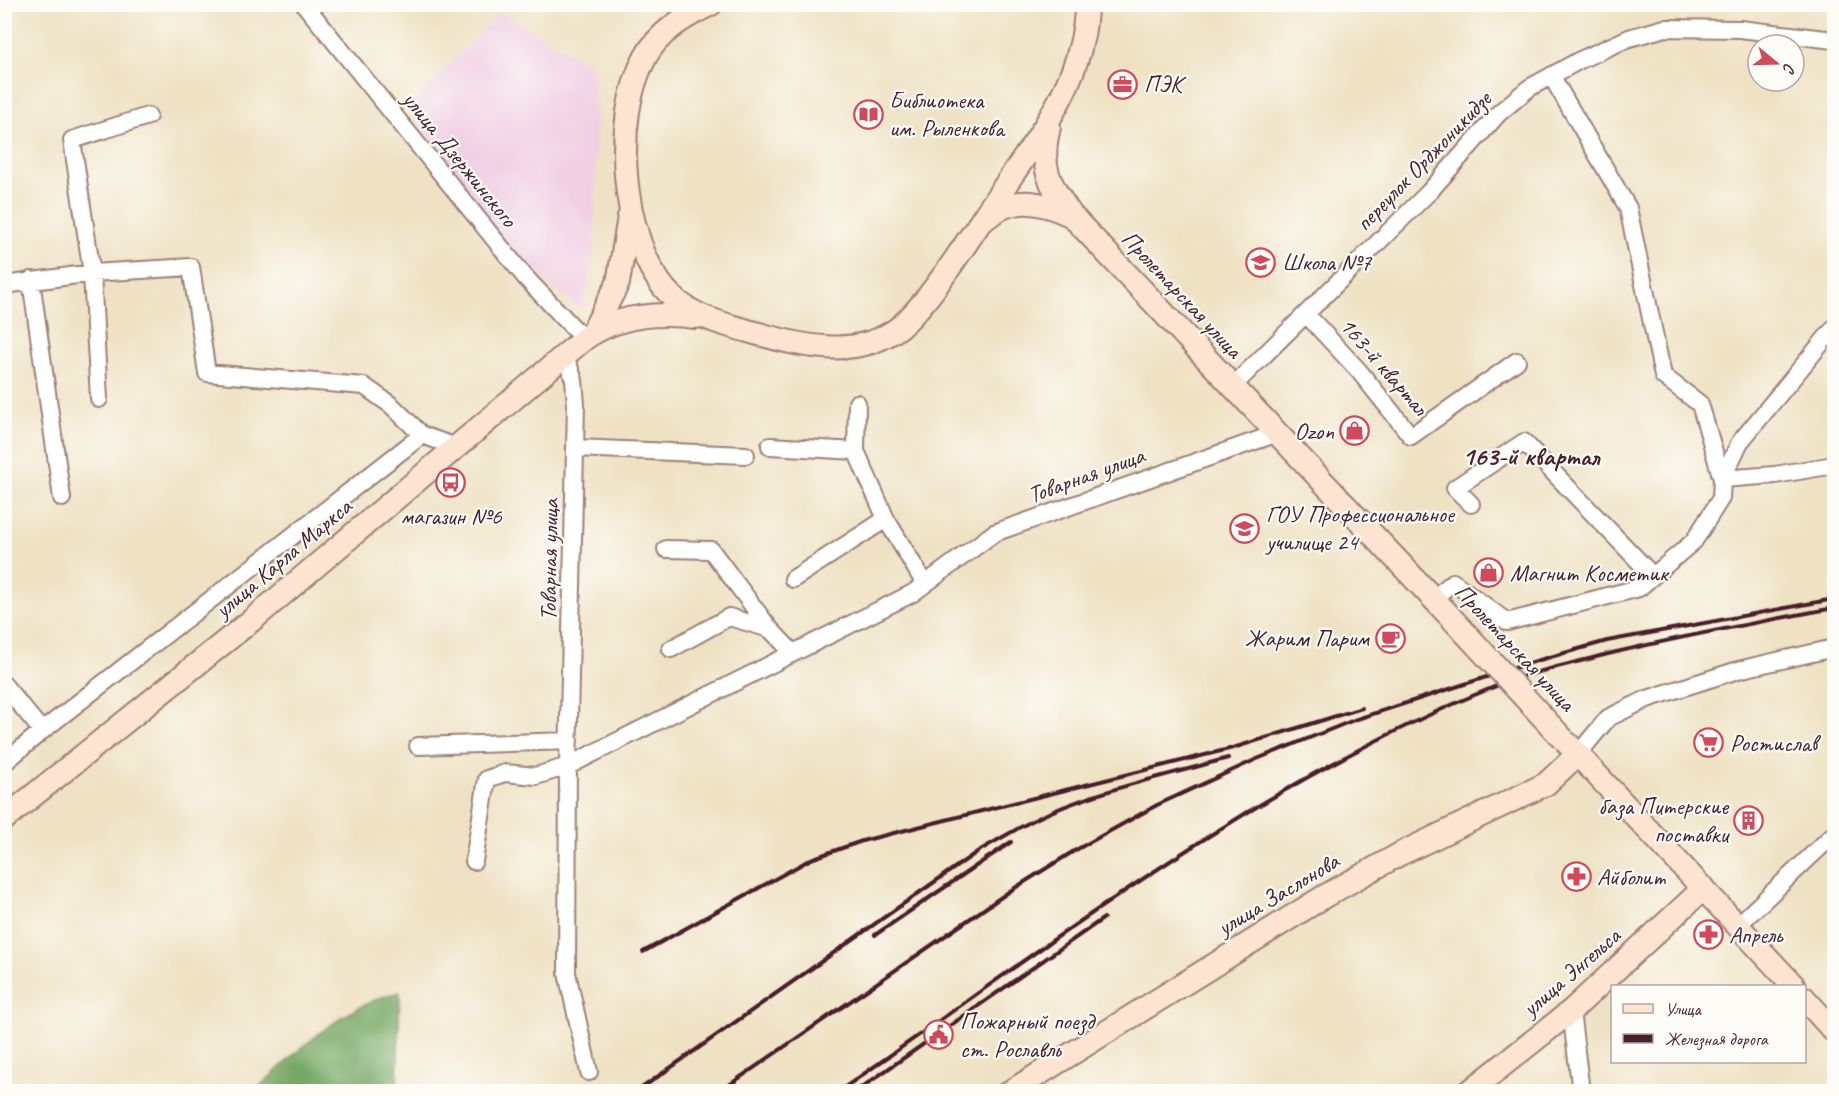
<svg xmlns="http://www.w3.org/2000/svg" width="1839" height="1096" viewBox="0 0 1839 1096" font-family="Caveat,sans-serif">
  <rect width="100%" height="100%" fill="#fdfcf7"/>
  <filter id="ink" filterUnits="userSpaceOnUse"><feTurbulence type="fractalNoise" baseFrequency=".0167" numOctaves="2"/><feDisplacementMap in="SourceGraphic" scale="12" xChannelSelector="R" yChannelSelector="G"/><feConvolveMatrix kernelMatrix="1 2 1 2 8 2 1 2 1" color-interpolation-filters="sRGB"/></filter>
  <filter id="wash" filterUnits="userSpaceOnUse"><feTurbulence type="fractalNoise" baseFrequency=".008" numOctaves="4" result="noise"/><feDisplacementMap in="SourceGraphic" scale="24" xChannelSelector="R" yChannelSelector="G"/><feGaussianBlur stdDeviation="1.35" result="paint"/><feColorMatrix in="noise" values="0 0 0 0 0 0 0 0 0 0 0 0 0 0 0 0 0 1.4 0 .05"/><feComposite in="paint" operator="in"/></filter>
  <g filter="url(#wash)">
    <rect width="100%" height="100%" fill="#efe2c4"/>
    <path fill="#f1d0e4" d="M500 11 594 67 597 148 594 258 582 311 517 257 476 212 408 109Z"/>
    <path fill="#76a863" stroke="#606447" stroke-width="1.5" d="M400 992 397 1091H255C296 1052 343 1005 400 992Z"/>
  </g>
  <g filter="url(#ink)">
    <g fill="none" stroke-linecap="round" stroke-linejoin="round">
      <defs>
        <path id="street" d="M304 4 525 277 584 339
          M1552 77 1628 208 1663 376 1700 404 1722 479
          M31 280 62 498
          M4 285 92 273 191 267 207 373 364 386 391 405 422 435 456 447
          M1306 314 1359 371 1411 436 1517 361
          M565 356 574 380 576 405 568 766 567 973 589 1072
          M1232 387 1429 192 1499 113 1529 88 1580 60 1629 38 1665 28 1740 29 1834 40
          M99 399 92 273 72 140 148 116
          M770 446 856 451 886 519 925 584
          M575 448 746 455
          M856 451 857 403
          M1722 479 1740 442 1834 328
          M1471 504 1455 488 1524 442 1653 576
          M666 549 711 550 770 629 793 653
          M793 579 886 519
          M1433 599 1453 582 1507 622 1639 588 1694 541 1721 498 1722 479 1775 475 1834 465
          M671 649 729 617 770 629
          M4 685 42 731
          M418 746 569 741
          M1578 754 1608 718 1647 699 1738 670 1834 648
          M4 763 42 731 422 435
          M474 861 487 779 505 773 536 776 568 766 913 593 994 533 1275 434
          M1738 925 1834 834
          M1571 1011 1581 1092"/>
        <path id="secondary" d="M711 4C686 16 658 32 645 58 612 118 621 234 664 288 686 315 717 322 748 331 798 345 856 362 901 326 930 301 968 240 991 206 1031 146 1086 81 1086 4
          M1049 127C1039 167 1049 184 1072 216L1445 611
          M985 219C1012 195 1040 201 1070 215
          M592 333 618 283 629 217
          M1568 744 1794 986
          M4 819 252 620 584 339C617 315 658 312 696 317
          M1804 998 1834 1031
          M1010 1092 1325 896 1400 854 1546 784 1578 754
          M1469 1092 1571 1011 1704 888"/>
      </defs>
      <use href="#street" stroke="#9c8078" stroke-width="20"/>
      <use href="#secondary" stroke="#9c8078" stroke-width="26"/>
      <use href="#street" stroke="#fff" stroke-width="16"/>
      <use href="#secondary" stroke="#fde4d1" stroke-width="22"/>
      <path stroke="#4a1f2b" stroke-width="4" d="M875 935 1011 842
        M643 952 811 859 862 841 1233 748 1362 708
        M636 1092 977 852C1001 838 1025 823 1051 812 1106 788 1170 775 1228 758
        M719 1092 1010 891 1074 851 1157 805 1257 759 1354 720 1536 661 1607 641 1834 599
        M838 1092C1048 946 1255 783 1494 687 1531 672 1570 664 1608 654 1683 636 1758 622 1834 608
        M855 1092 1104 918"/>
      <defs>
        <path id="secondary-bridge" d="M1445 611 1563 739"/>
      </defs>
      <use href="#secondary-bridge" stroke="#9c8078" stroke-width="26" stroke-linecap="butt"/>
      <use href="#secondary-bridge" stroke="#fde4d1" stroke-width="22"/>
    </g>
  </g>
  <defs>
    <symbol id="office-ring" viewBox="-11 -11 22 22"><circle r="9.5" fill="#fdfcf7" stroke="#d1495b" stroke-width="1.5"/><path d="M-6-3h4V-5.5h4V-3h4V5H-6ZM-1-4.5V-3h2v-1.5ZM-6 0V1H6V0Z" fill="#d1495b"/></symbol>
    <symbol id="library-ring" viewBox="-11 -11 22 22"><circle r="9.5" fill="#fdfcf7" stroke="#d1495b" stroke-width="1.5"/><path d="M-6-4Q-3-5.5-.7-3.5V5Q-3 3-6 4ZM6-4Q3-5.5 .7-3.5V5Q3 3 6 4Z" fill="#d1495b"/></symbol>
    <symbol id="school-ring" viewBox="-11 -11 22 22"><circle r="9.5" fill="#fdfcf7" stroke="#d1495b" stroke-width="1.5"/><path d="M0-5L7-2L0 1L-7-2ZM-4 1L0 2.5L4 1V4Q0 6-4 4Z" fill="#d1495b"/></symbol>
    <symbol id="shop-ring" viewBox="-11 -11 22 22"><circle r="9.5" fill="#fdfcf7" stroke="#d1495b" stroke-width="1.5"/><path d="M-5-2.5h2.3a2.7 3.5 0 0 1 5.4 0H5L5.5 6h-11ZM-1.5-2.5h3a1.5 2.3 0 0 0-3 0Z" fill="#d1495b"/></symbol>
    <symbol id="bus-ring" viewBox="-11 -11 22 22"><circle r="9.5" fill="#fdfcf7" stroke="#d1495b" stroke-width="1.5"/><path d="M-5-6H5V4H4V6H2V4H-2V6H-4V4H-5ZM-3.5-4V0h7V-4ZM-3.5 1.2v1.5H-2V1.2ZM2 1.2v1.5H3.5V1.2Z" fill="#d1495b"/></symbol>
    <symbol id="university-ring" viewBox="-11 -11 22 22"><circle r="9.5" fill="#fdfcf7" stroke="#d1495b" stroke-width="1.5"/><path d="M0-5L7-2L0 1L-7-2ZM-4 1L0 2.5L4 1V4Q0 6-4 4Z" fill="#d1495b"/></symbol>
    <symbol id="cafe-ring" viewBox="-11 -11 22 22"><circle r="9.5" fill="#fdfcf7" stroke="#d1495b" stroke-width="1.5"/><path d="M-5.5-4.5H6V0H3Q3 3.5 0 3.5H-2.5Q-5.5 3.5-5.5 0ZM3-3.2v2h1.7v-2ZM-6 4.5H4V6H-6Z" fill="#d1495b"/></symbol>
    <symbol id="supermarket-ring" viewBox="-11 -11 22 22"><circle r="9.5" fill="#fdfcf7" stroke="#d1495b" stroke-width="1.5"/><path d="M-6-5.5h2.5l.6 2H6L4.5 2H-2.5L-4.4-4H-6ZM-1.5 3.2a1.3 1.3 0 1 0 .1 0ZM3 3.2a1.3 1.3 0 1 0 .1 0Z" fill="#d1495b"/></symbol>
    <symbol id="building-ring" viewBox="-11 -11 22 22"><circle r="9.5" fill="#fdfcf7" stroke="#d1495b" stroke-width="1.5"/><path d="M-4-6H4V6H1V3H-1V6H-4ZM-2.5-4.3h1.7v1.8h-1.7ZM.8-4.3h1.7v1.8H.8ZM-2.5-1h1.7V.8h-1.7ZM.8-1h1.7V.8H.8Z" fill="#d1495b"/></symbol>
    <symbol id="pharmacy-ring" viewBox="-11 -11 22 22"><circle r="9.5" fill="#fdfcf7" stroke="#d1495b" stroke-width="1.5"/><path d="M-2-6h4v4h4v4h-4v4h-4v-4h-4v-4h4Z" fill="#d1495b"/></symbol>
    <symbol id="civic-ring" viewBox="-11 -11 22 22"><circle r="9.5" fill="#fdfcf7" stroke="#d1495b" stroke-width="1.5"/><path d="M-.6-6.5H3V-4.5H.6V-3L4-1V1h2V6H-6V1h2V-1L-.6-3ZM-1.2 2.5V6h2.4V2.5Z" fill="#d1495b"/></symbol>
  </defs>
  <g fill-rule="evenodd">
    <use href="#office-ring" x="1106" y="68" width="33" height="33"/>
    <use href="#library-ring" x="852" y="98" width="33" height="33"/>
    <use href="#school-ring" x="1244" y="246" width="33" height="33"/>
    <use href="#shop-ring" x="1338" y="414" width="33" height="33"/>
    <use href="#bus-ring" x="434" y="466" width="33" height="33"/>
    <use href="#university-ring" x="1228" y="512" width="33" height="33"/>
    <use href="#shop-ring" x="1472" y="556" width="33" height="33"/>
    <use href="#cafe-ring" x="1374" y="622" width="33" height="33"/>
    <use href="#supermarket-ring" x="1692" y="726" width="33" height="33"/>
    <use href="#building-ring" x="1732" y="804" width="33" height="33"/>
    <use href="#pharmacy-ring" x="1560" y="860" width="33" height="33"/>
    <use href="#pharmacy-ring" x="1692" y="918" width="33" height="33"/>
    <use href="#civic-ring" x="922" y="1018" width="33" height="33"/>
  </g>
  <g text-anchor="middle" dominant-baseline="central" stroke-width="4.5" stroke-linejoin="round" paint-order="stroke">
    <g font-size="24" fill="#4a1f2b" stroke="#fdfcf7" text-anchor="start">
      <text x="1144" y="84">ПЭК</text>
      <text x="889" y="100">Библиотека<tspan x="889" dy="28">им. Рыленкова</tspan></text>
      <text x="1282" y="262">Школа №7</text>
      <text x="1334" y="431" text-anchor="end">Ozon</text>
      <text x="1266" y="514">ГОУ Профессиональное<tspan x="1266" dy="28">училище 24</tspan></text>
      <text x="451" y="516" text-anchor="middle">магазин №6</text>
      <text x="1510" y="573">Магнит Косметик</text>
      <text x="1369" y="638" text-anchor="end">Жарим Парим</text>
      <text x="1730" y="743">Ростислав</text>
      <text x="1728" y="806" text-anchor="end">база Питерские<tspan x="1728" dy="28">поставки</tspan></text>
      <text x="1597" y="877">Айболит</text>
      <text x="1729" y="935">Апрель</text>
      <text x="960" y="1021">Пожарный поезд<tspan x="960" dy="28">ст. Рославль</tspan></text>
    </g>
    <g font-size="24" fill="#4a1f2b" stroke="#fdfcf7">
      <text transform="translate(460 159) rotate(51)">улица Дзержинского</text>
      <text transform="translate(1423 161) rotate(-46)">переулок Орджоникидзе</text>
      <text transform="translate(1182 294) rotate(47)">Пролетарская улица</text>
      <text transform="translate(1384 366) rotate(49)">163-й квартал</text>
      <text transform="translate(1086 475) rotate(-20)">Товарная улица</text>
      <text transform="translate(283 558) rotate(-40)">улица Карла Маркса</text>
      <text transform="translate(549 560) rotate(-89)">Товарная улица</text>
      <text transform="translate(1515 647) rotate(47)">Пролетарская улица</text>
      <text transform="translate(1278 894) rotate(-31)">улица Заслонова</text>
      <text transform="translate(1571 972) rotate(-41)">улица Энгельса</text>
    </g>
    <g font-size="26" font-weight="bold" fill="#4a1f2b" stroke="#fdfcf7">
      <text x="1531" y="456">163-й квартал</text>
    </g>
  </g>
  <rect width="1839" height="1096" fill="none" stroke="#fdfcf7" stroke-width="24"/>
  <rect x="1611" y="985" width="195" height="78" fill="#fdfcf7" stroke="#b5a4a5" stroke-width="1.5"/>
  <rect x="1623" y="1004" width="30" height="9" fill="#fde4d1" stroke="#b5a4a5" stroke-width="1.5"/>
  <text x="1665" y="1015" font-size="18" fill="#4a1f2b">Улица</text>
  <rect x="1623" y="1034" width="30" height="9" fill="#4a1f2b" stroke="#b5a4a5" stroke-width="1.5"/>
  <text x="1665" y="1045" font-size="18" fill="#4a1f2b">Железная дорога</text>
  <g transform="translate(1776 63) rotate(109)"><circle r="28" fill="#fdfcf7" stroke="#b5a4a5" stroke-width="1.5"/>
  <path d="M0-4.5L10 22L0 15L-10 22Z" fill="#d1495b"/>
  <text y="-9" font-size="16" font-weight="bold" text-anchor="middle" fill="#4a1f2b">С</text>
  </g>
</svg>
